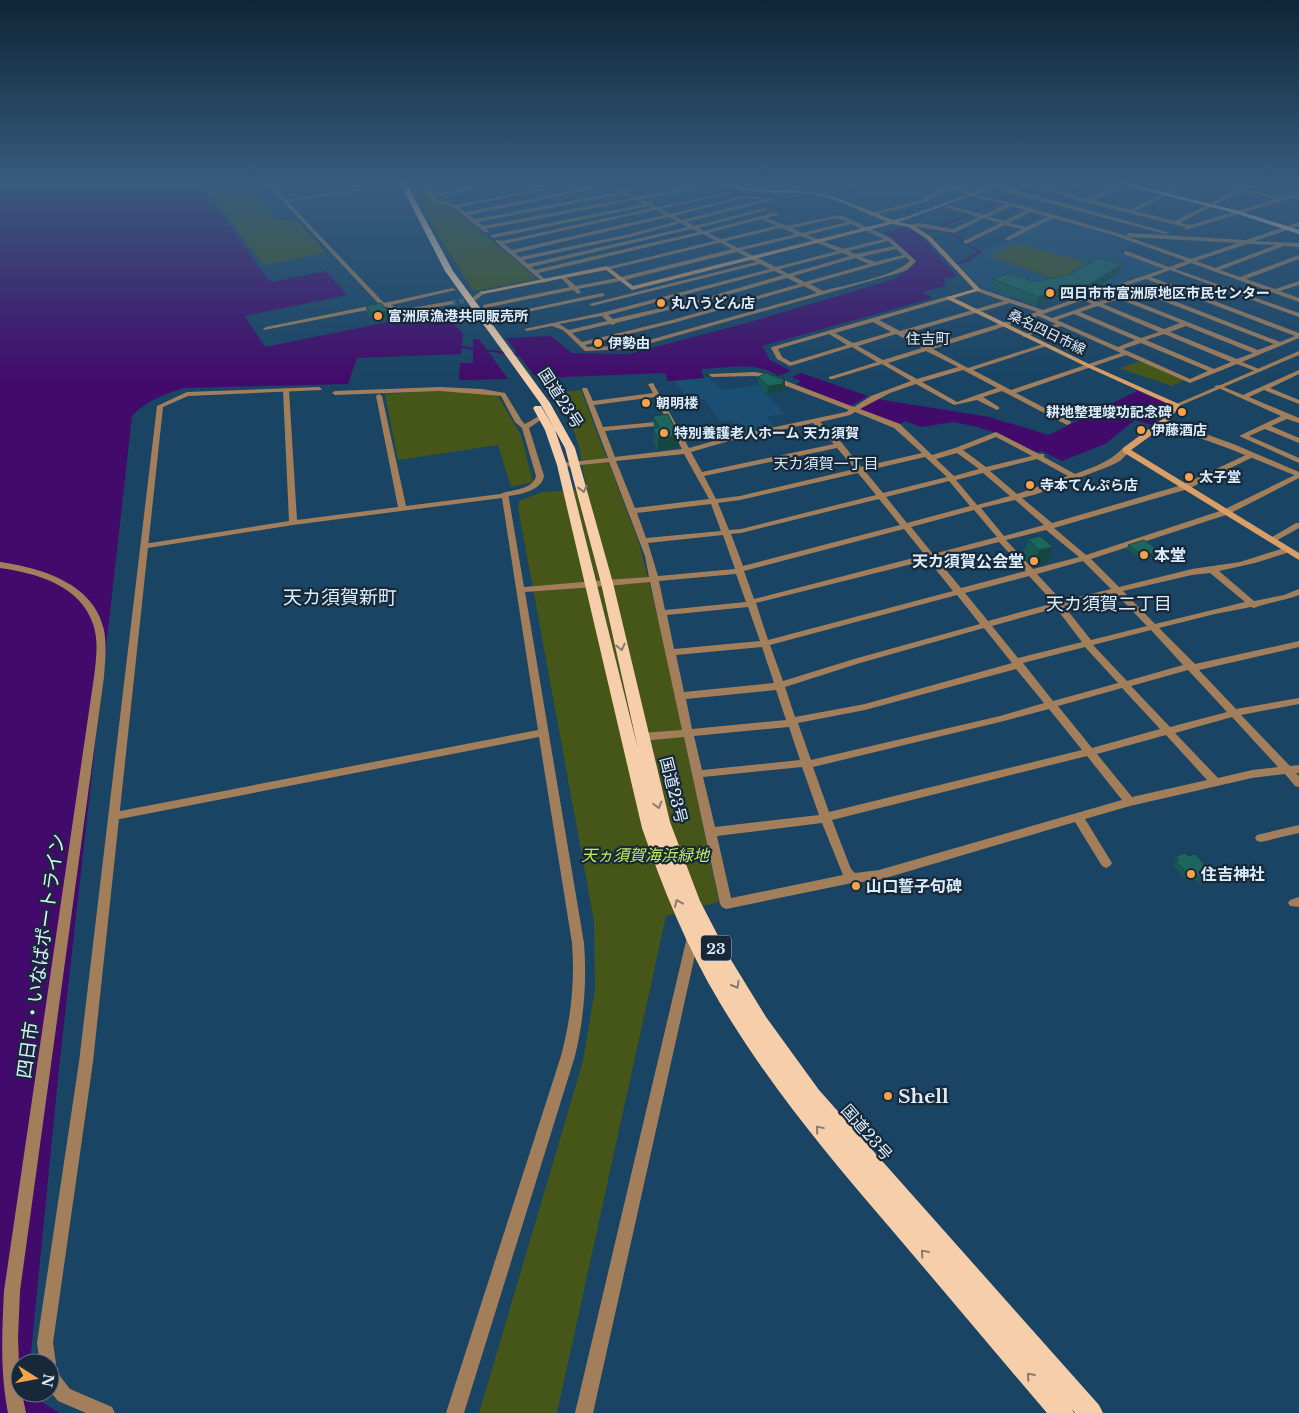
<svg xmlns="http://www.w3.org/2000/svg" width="1299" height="1413" viewBox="0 0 1299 1413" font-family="'Libre Baskerville','Noto Sans JP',serif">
  <rect width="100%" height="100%" fill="#194464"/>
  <path fill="#1b4e73" d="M787 181H932L947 187 909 204 877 195 854 203 824 194 776 190 769 186Z
    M1050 218 1134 243 1118 252 1166 268 1078 298 1043 284 1009 298 977 284 957 263 971 262 979 258 975 255Z
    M709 377 723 390 758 385 785 414 766 417 776 428 744 434 731 420 720 422 704 399 689 401 675 381Z"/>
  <path fill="#455618" d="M200 181H260L250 189 275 219 297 221 326 253 264 265Z
    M410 181H416L434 202 453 208 535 277 534 280 473 291 427 217 424 206Z
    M1016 243 1087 262 1068 275 1051 278 989 256Z
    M1140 361 1185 380 1171 386C1154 379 1138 376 1120 368Z
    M449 390 498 396 521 435 533 482 511 487 498 445 398 460 385 394Z
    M581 390 639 543 663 638 719 902 666 916 557 1413H479L583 1061 595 989 594 921 518 507 519 501 542 492 587 489C584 478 583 469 581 458 579 437 565 411 555 393Z"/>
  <path fill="#420b6b" d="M0 181H199L261 270 272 282 326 271 347 295 245 316 265 347 442 311 463 334 461 354 357 358 348 384 184 388C165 394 145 401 132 416L59 1068 30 1363H20V1393H38L40 1401 60 1413H0Z
    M906 227 921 236 957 276 944 279 946 286 922 292 933 298 762 346 770 360 791 371 778 376C757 361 725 368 701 369L704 378 668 381 665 373 562 377 534 375 506 338 551 336 572 353 629 354 754 321 895 279 917 263 883 233Z
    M473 339H479L508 379 459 380 460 363H473Z
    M801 373 868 396 850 406 796 384 801 381 792 377Z
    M1137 391 1167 403 1168 407 1152 425 1135 420 1105 444 1062 461 1042 451 1036 452 1002 435 978 427 954 422 921 427 905 421 900 424 858 409 877 399 989 417 1049 435Z"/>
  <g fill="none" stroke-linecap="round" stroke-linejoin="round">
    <path stroke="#420b6b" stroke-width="2" d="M706 181 741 195 782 197
      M1020 192 1027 189 1035 192
      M1039 193 1058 198 1064 195
      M1067 193 1096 181
      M940 227 1017 193
      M945 230 980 252 969 258 970 260 958 263
      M462 347 476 349
      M484 350 520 355"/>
    <path stroke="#365d7b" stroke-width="5.5" stroke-dasharray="5.5 2.5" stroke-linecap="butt" d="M451 303 474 299"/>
    <path fill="#a37e5b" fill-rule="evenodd" d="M429 181H439L426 184 434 194 499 181 502 182 436 197 438 200 455 205 582 181H591L459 207 466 212 605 184 600 181H605L610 183 631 181 614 185 622 189 659 181H666L626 191 637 197 685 188 670 181H676L690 187 706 184 708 186 692 190 641 199 653 203V205L657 207 729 192 731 193 661 209 670 214 744 196 762 198 760 199 744 198 674 216 682 220 770 198 772 200 687 222 694 226 765 208 767 210 698 228 704 231 776 212 778 215 766 218 787 226 840 215 891 238 916 261 907 270 895 274 630 349 585 351 563 330 552 326 527 331 524 329 605 312 770 269 760 264 592 306 589 304 756 262 737 252 621 281 578 289 581 292 578 294 573 290 485 308 483 307V305L570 287 560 277 563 275 576 286 617 278 732 249 703 234 538 273 547 281 544 283 496 242V240L502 241 652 208 648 206 493 238 491 237V235L643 204 636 200 486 229 489 231 486 233 453 207 434 202 422 185 382 187 284 202 282 201 382 185 413 184ZM609 186 619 192 475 219 469 215ZM623 194 631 198 483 226 478 222ZM656 210 664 215 512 250 504 244ZM669 217 677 221 630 234 520 257 515 253ZM837 218 847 222 802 233 792 228ZM761 219 796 234 738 248 708 233ZM681 223 688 227 528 264 523 260 630 237ZM851 224 884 239 843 249 807 235ZM692 229 698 232 535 270 531 267ZM801 236 837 251 776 267 742 250ZM888 241 894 246 856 254 848 251ZM896 249 903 255 875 262 861 257ZM842 253 850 256 788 274 780 269ZM906 257 910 261C895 276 845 285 823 291L810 284ZM855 258 869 264 805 282 793 276ZM774 271 783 275 705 298 613 319 608 315ZM787 278 799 284 672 320 582 342 572 333 610 324 613 325 616 323 709 300ZM804 286 817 293 628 346 587 347 585 345 677 322ZM602 316 607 321 569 330 559 324Z
      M544 181H553L508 190 506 189Z
      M775 181H782L760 191 756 190 767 183Z
      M935 181H941L977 195 1013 203 1120 234 1191 259 1238 243 1129 237 1126 235 1129 233 1246 240 1299 222V226L1255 241 1299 243V247L1284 246 1220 270 1240 277 1299 255V259L1246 279 1275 289 1299 281V285L1280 291 1299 298V302L1191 263 1175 269 1299 313V317L1170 270 1151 277 1299 333V338L1242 362 1259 369V371H1255L1237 364 1190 383 1126 355 1016 393 1070 421 1071 423 1067 425 1002 391 983 397 999 407V409L997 410 977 400 954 405 916 384 890 393 860 409 900 424 932 455 955 448 996 432 1039 454H1044V457L1075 474C1093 467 1110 462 1123 448H1129V452L1120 461 1110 466 1037 494 1022 498 1052 523 1182 485 1250 453H1253L1257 455 1188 489 1054 528 1086 555 1223 510 1299 473V478L1229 514 1091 559 1119 587 1192 569 1240 562 1284 548H1290V552L1255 563 1219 571 1254 601 1284 595 1299 589V595C1284 601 1268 602 1254 608L1251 607 1215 614 1159 628 1195 664 1299 641V647L1199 670 1236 709 1299 698V704L1241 715 1290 766 1299 765V773H1296L1299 776V787L1295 786 1285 774 1252 778 1130 806 1085 819 1112 863 1110 866 1106 868 1102 866 1075 822 879 880 852 883 726 909 722 907 720 904 684 737 642 741 637 737 642 733 682 730 650 582 607 586 603 583 607 580 649 577 645 556 609 462 562 467 558 465 562 463 608 458 582 389 583 388H587L593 401 653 393 648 384 653 383 689 448 728 437 846 412 849 410 768 379 755 376 712 377 709 375 710 374 755 372 770 375 854 407 871 396 911 381 882 364 833 379H829V377L877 362 852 347 790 366 777 359 771 348 772 347 949 296 951 297V299L879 320 900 331 1004 301 976 291V289L978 288 1043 310 1164 269 1124 254V252L1126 251 1169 267 1186 261 1116 236 1053 218 1009 240 1004 239 1022 229 1005 225 966 244 964 243V241L1000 223 984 218 954 233 920 227H909V225L920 223 953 229 979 217 945 207 947 205 984 215 1006 204 974 197 951 188 925 202 871 216 868 214 921 200 947 186ZM1011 206 1026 210 1004 221 989 217ZM1031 212 1048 217 1026 227 1009 223ZM1247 244 1276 245 1215 268 1196 261ZM1146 279 1295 336 1280 342 1146 290 1148 288 1145 286 1098 302 1089 298ZM1140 292 1274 344 1258 350 1125 297ZM1119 299 1180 323 1164 329 1103 304ZM1083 300 1092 304 1052 318 1043 314ZM1010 303 1037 312 928 346 904 334ZM1098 306 1159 332 1141 338 1080 312ZM1074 314 1135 340 1118 347 1057 320ZM1038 316 1056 324 1023 335V337L1061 326 1121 353 1011 390 973 370 1047 346V344H1043L968 368 933 349ZM873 322 891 332 853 343 835 333ZM1186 326 1253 353 1237 359 1170 332ZM829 334 847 345 791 362 782 357 778 349ZM896 334 922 348 883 360 858 346ZM1164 334 1231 362 1214 369 1146 340ZM1141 343 1208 371 1190 379 1123 349ZM926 351 958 367 917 379 888 363ZM963 370 997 388 957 402 922 382ZM655 397 667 421 603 427 594 405ZM855 412 894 428 922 453 861 467 842 443 820 422 850 415ZM668 423 682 449 615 457 605 431 665 425ZM813 423 834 444 702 472 691 452 729 441ZM996 437 1032 456 986 467 963 450ZM837 448 855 469 740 496 716 499 704 476ZM957 453 979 469 954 476 936 459ZM684 454 709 499 635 508 616 461ZM925 457 947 477 883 493 865 471ZM1037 459 1068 476 1017 494 990 471ZM858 473 876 495 741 529 729 530 718 503 740 500ZM983 473 1010 496 977 505 956 480ZM949 481 970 506 907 523 886 497ZM879 499 900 525 743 566 731 534 741 533ZM1015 500 1044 525 1004 536 981 508ZM711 504 721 531 646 538 637 513ZM974 510 997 537 933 554 911 527ZM904 529 925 555 754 599 744 571ZM1046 530 1079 557 1033 569 1006 540ZM723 535 735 569 658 576 648 543ZM999 542 1026 571 961 588 936 558ZM928 560 953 591 768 640 756 603ZM1083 561 1111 589 1062 601 1037 574ZM1210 573 1245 602 1155 624 1123 591 1192 575ZM736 574 746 602 665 610 659 581ZM1029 576 1054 603 988 621 965 593ZM1115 593 1147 626 1091 640 1064 606ZM957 595 980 624 854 659 783 681 770 645ZM748 607 760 641 674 649 667 615ZM1056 608 1082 642 1018 658 992 626ZM984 628 1012 663 865 704 795 717 785 687 860 663ZM1151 630 1183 665 1127 681 1093 645ZM762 647 774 683 684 692 676 655ZM1085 647 1118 683 1053 701 1023 663ZM1016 669 1044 703 1000 716 811 760 798 723 865 710ZM1188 670 1227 712 1170 727 1131 686ZM1122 688 1160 729 1092 748 1058 706ZM776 690 786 720 692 729 686 699ZM1049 709 1082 750 829 812 813 767 1000 722ZM1232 717 1278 767 1252 770 1218 778 1175 733ZM789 727 800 760 702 770 694 736ZM1166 735 1207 780 1132 797 1097 754ZM1087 756 1122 800 879 870 855 873 851 869 832 820ZM802 767 819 815 715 827 703 777ZM822 823 843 875 731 898 717 836Z
      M973 181 997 185 1170 233 1165 234 992 188Z
      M1014 181C1024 181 1032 185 1042 186 1049 187 1057 181 1065 181L1049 188 1088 199 1128 181H1134L1093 200 1130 210 1190 181H1195L1135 211 1175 221 1236 190 1204 181H1211L1240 188 1254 181H1259L1245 189 1281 198 1299 193V196L1186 230 1184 227 1085 202ZM1241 191 1276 199 1190 225 1180 223Z
      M1277 181 1299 185V187L1277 182Z
      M481 291 486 292 476 300H472V298Z
      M602 293 605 295 604 296 493 319 490 317Z
      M451 301 454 303 453 304 405 313 380 305 383 303 405 309Z
      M1299 370V374L1270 388 1299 400V404L1264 390 1249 397 1299 418V423L1287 419 1271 426 1299 438V443L1265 429 1249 436 1299 458V463L1239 436 1281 416 1214 386 1219 385 1243 395Z
      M319 387 322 389 321 390 188 396 163 407 93 1062 53 1343 56 1363 52 1370 56 1371 70 1389 112 1407 115 1413H86L58 1401 50 1391V1363H40L37 1343 79 1062 157 406 187 392Z
      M440 387 482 389 505 393 522 421 525 424 541 415H545V417L529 428 544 476C541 492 519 494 505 497L501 495 502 493C514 490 533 489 536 476L522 428 515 422 501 396 440 391 335 395 332 393 335 391Z
      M1296 523H1299V528L1274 542H1271L1267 540Z
      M1299 825V833L1261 842 1257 841 1255 838 1257 835 1261 834Z
      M1299 897V907L1290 906 1288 903 1290 900Z
      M693 932 697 933 699 937 593 1413H575L687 937 689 933Z"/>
    <path fill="#a37e5b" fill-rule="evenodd" d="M264 181H268L384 303 453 288 456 290 383 307 264 330 263 329 266 327 379 304Z
      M783 224 785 227 607 270 604 268Z
      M1299 351V355L1179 406 1174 405Z
      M286 388 289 390 297 520 398 507 376 396 379 394 382 396 406 506 508 493 524 587 607 580 611 583 607 586 525 592 584 943C587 982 584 1018 575 1056L464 1413H446L561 1056C571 1018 575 982 572 943L539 737 115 820 111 819 109 816 111 813 115 812 538 730 502 498 293 525 141 549 140 547 144 544 289 521 283 390Z
      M1161 420H1167L1236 445 1299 472V477L1230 449 1161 424Z
      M0 562C41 568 94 583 104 630 107 646 105 662 104 677L20 1291 18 1337 20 1393H22L26 1413H8C0 1372 2 1332 4 1291L94 677C96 660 99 641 93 624 80 585 36 573 0 568Z"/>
    <path fill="#da9e66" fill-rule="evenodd" d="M721 181H727L748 188 811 192 833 196 893 220 906 217 1005 181H1011L899 222 913 225 931 237 981 290 954 298 1091 365 1179 404 1180 405 1167 424 1131 450 1299 553V560L1123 452V448L1161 420 1173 406 1087 367 947 299V297L974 289 927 239 909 227 892 224 632 290 606 270 483 294 480 292 607 266 633 286 887 222C863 212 837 198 811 194 782 191 746 197 721 181Z"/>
    <path fill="#f6ceaa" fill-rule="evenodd" d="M399 181H405L453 271 550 403 575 448 613 583 670 822 700 901 728 955 766 1017 819 1090 1099 1405 1103 1413H1075L1072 1409 1074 1413H1047C995 1352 943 1290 891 1229 829 1157 769 1085 720 1003 687 948 663 889 642 828L557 465 545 430 533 408 535 406H541L555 430 567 465 638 749 601 583 565 448 540 403 445 271Z
      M1108 181H1118L1239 211 1299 230V234L1235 213Z"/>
  </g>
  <path fill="#185850" d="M816 181H898L843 195 816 185Z
    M1077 181H1114L1113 184 1104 188Z
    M1122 264 1119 273 1090 292 1077 297 1067 293 1036 306 991 288 993 279 1035 282Z
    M366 306 390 318 375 322 367 313Z
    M758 377 785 387 783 388V391L767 394 758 384Z
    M653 416 679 436V447L658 450 653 441V429H654Z
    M1028 539 1053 547 1047 563 1034 567 1023 556Z
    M1128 545 1159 555 1143 560 1127 549Z
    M1176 856H1189L1206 870 1212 878 1210 882 1201 885 1191 877 1185 879 1173 865 1175 862 1174 861Z"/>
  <path fill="#144741" d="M851 181H898L843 195 844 183Z
    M1108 181H1114L1113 184 1104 188 1105 182Z
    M1122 264 1119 273 1090 292 1077 297 1079 288Z
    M1070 284 1067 293 1036 306 1038 297Z
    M388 311 390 318 375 322 373 315Z
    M785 380V387L783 388V391L767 394 768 386Z
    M679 436V447L658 450V438Z
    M1053 547 1047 563 1034 567 1039 550Z
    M1160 551 1159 555 1143 560 1144 556Z
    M1194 873 1191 877 1185 879 1188 874Z
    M1212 878 1210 882 1201 885 1203 881Z"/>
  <path fill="#1c665d" stroke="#144741" d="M840 181H851L844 183Z
    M1099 258 1122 264 1092 283 1079 288 1070 284 1038 297 993 279 1009 273 1035 282 1070 274Z
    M381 303 388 311 373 315 366 306Z
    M766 373 785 380 782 382 783 384 768 386 758 377Z
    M668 414 679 436 658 438 653 429 659 427 653 416Z
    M1040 536 1053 547 1039 550 1028 539Z
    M1144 540 1160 551 1144 556 1128 545Z
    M1185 853 1189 856 1195 854 1207 867 1204 868 1212 878 1203 881 1194 873 1188 874 1175 861 1179 860 1176 856Z"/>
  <defs><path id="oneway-chevron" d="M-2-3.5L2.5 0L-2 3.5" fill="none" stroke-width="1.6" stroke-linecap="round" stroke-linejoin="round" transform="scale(1.25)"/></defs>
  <g stroke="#867c71">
    <use href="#oneway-chevron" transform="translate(583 489) rotate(76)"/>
    <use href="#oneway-chevron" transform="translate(621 647) rotate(77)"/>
    <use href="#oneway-chevron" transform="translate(658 805) rotate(75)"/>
    <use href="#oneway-chevron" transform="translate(678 903) rotate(-113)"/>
    <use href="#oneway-chevron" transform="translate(736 985) rotate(60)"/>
    <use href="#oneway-chevron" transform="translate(819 1129) rotate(-130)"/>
    <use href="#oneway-chevron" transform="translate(924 1253) rotate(-131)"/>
    <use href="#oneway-chevron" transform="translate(1030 1376) rotate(-131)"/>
  </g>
  <linearGradient id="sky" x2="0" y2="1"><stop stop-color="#0e2537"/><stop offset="0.48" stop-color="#385c7d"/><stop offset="1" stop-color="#385c7d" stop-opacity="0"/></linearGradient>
  <rect width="1299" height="379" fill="url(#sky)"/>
  <g fill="#f7a148" stroke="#172938" stroke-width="2">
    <circle cx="1050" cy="293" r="5"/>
    <circle cx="661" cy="303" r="5"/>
    <circle cx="378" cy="316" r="5"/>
    <circle cx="598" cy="343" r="5"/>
    <circle cx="646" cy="403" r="5"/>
    <circle cx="1182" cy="412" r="5"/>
    <circle cx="1141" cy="430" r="5"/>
    <circle cx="664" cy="433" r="5"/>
    <circle cx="1189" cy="477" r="5"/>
    <circle cx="1030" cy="485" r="5"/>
    <circle cx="1144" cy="555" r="5"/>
    <circle cx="1034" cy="561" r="5"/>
    <circle cx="1191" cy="874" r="5"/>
    <circle cx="856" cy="886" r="5"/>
    <circle cx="888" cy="1096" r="5"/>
  </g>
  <g text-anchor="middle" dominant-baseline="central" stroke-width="4.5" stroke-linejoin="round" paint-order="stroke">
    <g font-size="14" font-weight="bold" fill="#dbedfd" stroke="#172938" text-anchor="start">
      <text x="1060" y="293">四日市市富洲原地区市民センター</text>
      <text x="671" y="303">丸八うどん店</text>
      <text x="388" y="316">富洲原漁港共同販売所</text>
      <text x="608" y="343">伊勢由</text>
      <text x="656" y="403">朝明楼</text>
      <text x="1172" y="412" text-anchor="end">耕地整理竣功記念碑</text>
      <text x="1151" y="430">伊藤酒店</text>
      <text x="674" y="433">特別養護老人ホーム 天カ須賀</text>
      <text x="1199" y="477">太子堂</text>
      <text x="1040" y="485">寺本てんぷら店</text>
    </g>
    <g font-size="14" fill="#dbedfd" stroke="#172938">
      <text transform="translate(1047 332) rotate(26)">桑名四日市線</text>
    </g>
    <g font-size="15" fill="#dbedfd" stroke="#172938">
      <text x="928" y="338">住吉町</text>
      <text x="826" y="463">天カ須賀一丁目</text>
    </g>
    <rect fill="#172938" stroke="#a0b2c2" stroke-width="1" x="701" y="935.5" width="30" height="25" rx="4"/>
    <g font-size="15" font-weight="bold" fill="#dbedfd">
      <text x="716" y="948">23</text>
    </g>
    <g font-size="16" fill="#dbedfd" stroke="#172938">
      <text transform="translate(561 398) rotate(57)">国道23号</text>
      <text transform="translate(674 790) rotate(76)">国道23号</text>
      <text transform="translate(867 1132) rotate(49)">国道23号</text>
    </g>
    <g font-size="16" font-weight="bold" fill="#dbedfd" stroke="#172938" text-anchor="start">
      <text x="1154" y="555">本堂</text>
      <text x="1024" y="561" text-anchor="end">天カ須賀公会堂</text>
      <text x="1201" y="874">住吉神社</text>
      <text x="866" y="886">山口誓子句碑</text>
    </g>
    <g font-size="16" font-style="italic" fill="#c2ed59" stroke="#172938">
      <text x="645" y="855">天ヵ須賀海浜緑地</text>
    </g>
    <g font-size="18" fill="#dbedfd" stroke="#172938">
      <text x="1109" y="604">天カ須賀二丁目</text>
    </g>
    <g font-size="19" fill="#dbedfd" stroke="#172938">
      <text x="340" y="597">天カ須賀新町</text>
    </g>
    <g font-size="19" fill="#dbedfd" stroke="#172938">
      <text transform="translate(41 956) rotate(-82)">四日市・いなばポートライン</text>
    </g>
    <g font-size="19" font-weight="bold" fill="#dbedfd" stroke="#172938" text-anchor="start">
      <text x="898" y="1096">Shell</text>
    </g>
  </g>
  <g transform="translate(35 1378) rotate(101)"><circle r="24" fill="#172938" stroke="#657787"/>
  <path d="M0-4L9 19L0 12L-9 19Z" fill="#f7a148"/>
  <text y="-8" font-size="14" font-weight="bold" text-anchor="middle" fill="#dbedfd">N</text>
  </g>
</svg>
